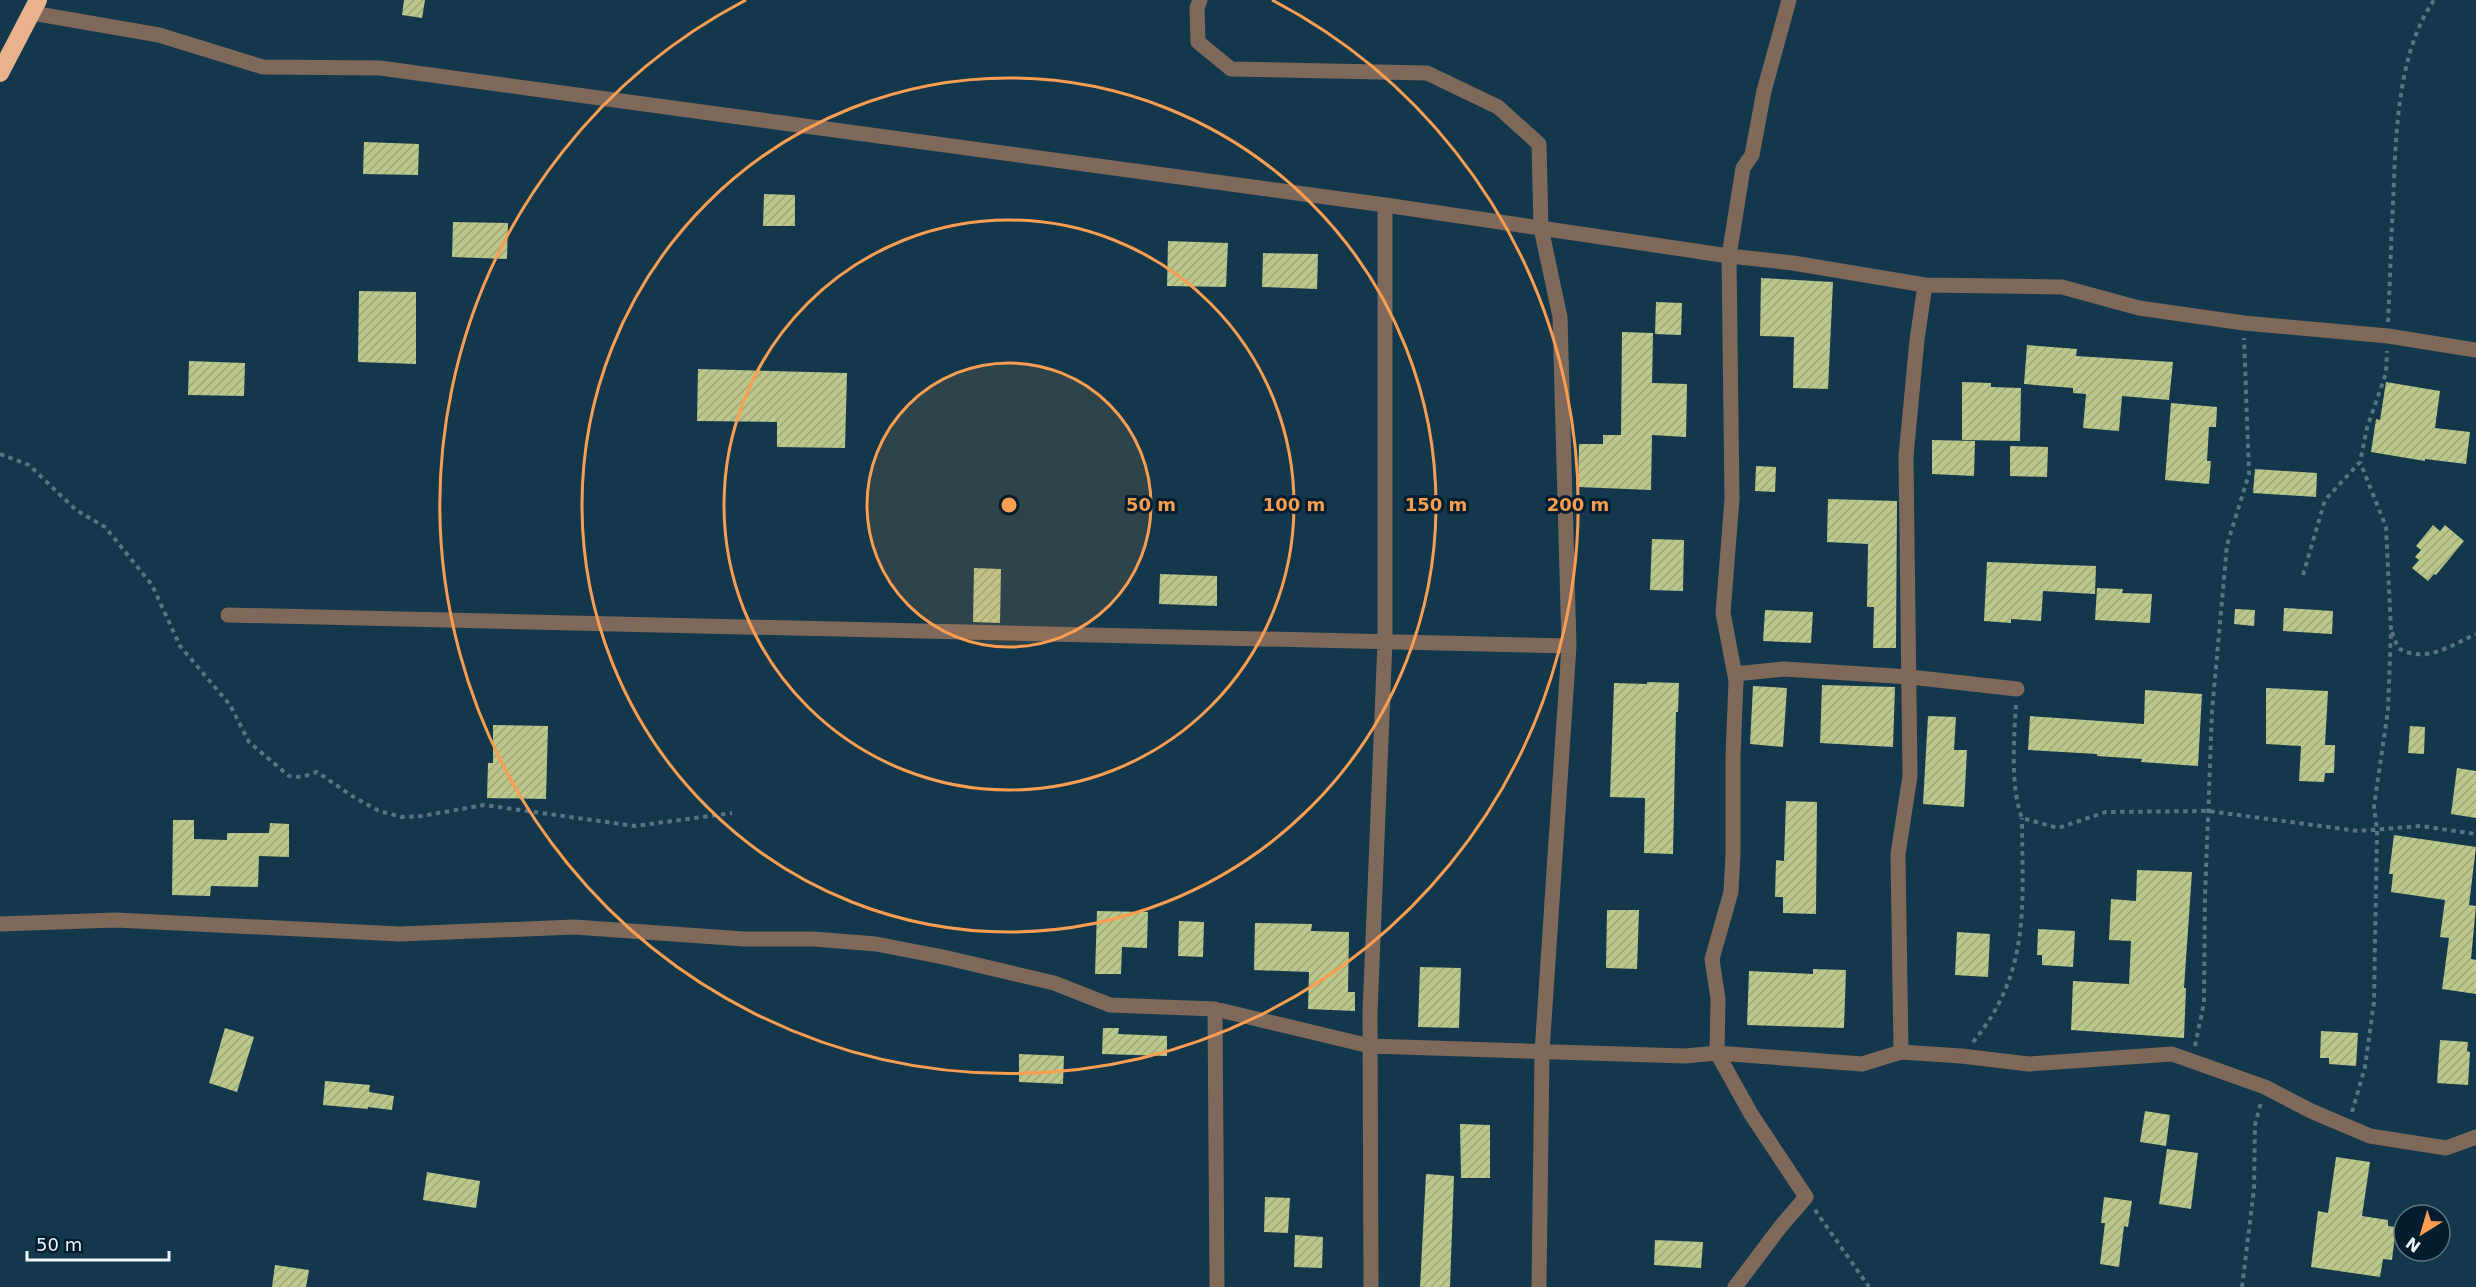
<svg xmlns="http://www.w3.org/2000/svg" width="2476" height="1287" viewBox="0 0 2476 1287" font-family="'DejaVu Sans',sans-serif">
  <defs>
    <pattern id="building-hatch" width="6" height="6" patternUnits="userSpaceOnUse" patternTransform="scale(1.5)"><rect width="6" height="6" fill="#bbc78b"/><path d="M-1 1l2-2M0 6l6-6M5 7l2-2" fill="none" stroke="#9ea87b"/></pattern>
  </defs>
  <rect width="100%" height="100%" fill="#13374b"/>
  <path fill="url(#building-hatch)" d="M404 0H425L422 18 402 15Z
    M364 142 419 144 418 175 363 174Z
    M764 194 795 195V226H763Z
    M453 222 508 223 507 259 452 257Z
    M1168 241 1228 243 1226 287 1167 286Z
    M1263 253 1318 254 1317 289 1262 287Z
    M1761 278 1833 282 1828 389 1793 388 1794 337 1760 336Z
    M359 291 416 292V364L358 362Z
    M1656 302 1682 303 1681 335 1655 334Z
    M1622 332 1653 333 1652 383 1687 384 1686 437 1652 435 1651 490 1578 487 1579 444H1603V435H1621Z
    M2027 345 2077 349 2076 356 2173 362 2169 400 2122 396 2119 431 2083 428 2086 394 2073 393V388L2024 384Z
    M189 361 245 363 244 396 188 395Z
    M698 369 847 373 845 448 777 447V422L697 421Z
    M1962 382 1991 383V387L2021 388 2020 441 1962 440Z
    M2386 382 2440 391 2435 428 2470 432 2466 464 2425 459V461L2371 452 2376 419 2380 420Z
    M2171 403 2217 407 2216 427H2209L2207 461H2211L2209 484 2165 480Z
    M1932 440 1975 441 1974 476 1932 474Z
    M2010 446 2048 447 2047 477 2010 476Z
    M1756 466 1776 467 1775 492 1755 491Z
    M2255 469 2317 473 2316 497 2253 493Z
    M1828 499 1897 501 1896 648H1873L1874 607H1867L1868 544 1827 542Z
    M2433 525 2440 531 2445 525 2464 541 2436 575 2434 574 2428 581 2412 568 2419 560 2415 557 2421 550 2416 546Z
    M1652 539 1684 540 1683 591 1650 590Z
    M1987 562 2096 566 2095 594 2043 591 2041 621 2011 619V623L1984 621Z
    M974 568 1001 569 1000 623 973 622Z
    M1160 574 1217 576V606L1159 604Z
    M2097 588 2123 589 2122 593 2152 594 2150 623 2095 620Z
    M2284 608 2333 611 2332 634 2283 631Z
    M2235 609 2255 610 2254 626 2234 624Z
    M1765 610 1813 612 1811 643 1763 641Z
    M1647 682 1679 683 1678 712H1676L1673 854 1644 853 1645 798 1610 797 1614 683 1647 684Z
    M1822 685 1895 687 1893 747 1820 743Z
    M1753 686 1787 688 1783 747 1750 744Z
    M2266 688 2328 691 2325 745H2335L2334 773H2325L2324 782 2299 781 2301 746 2266 744Z
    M2145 690 2202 694 2198 766 2141 762 2142 759 2097 756V754L2028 750 2030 716 2144 724Z
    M1928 716 1956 717 1954 750H1967L1964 807 1923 804Z
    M493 725 548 726 546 799 487 798 488 763H493Z
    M2410 726 2425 727 2424 754 2408 753Z
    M2457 768 2476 771V818L2451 814Z
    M1786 801 1817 802 1816 914 1783 913V897H1775L1776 860 1784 861Z
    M173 820H194V839L227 840V833H269L270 823 289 824V857L259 856 258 887 211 886 210 896 172 895Z
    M2394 835 2476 847 2469 905 2476 906 2471 959 2476 960V994L2442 989 2449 938 2440 937 2445 900 2391 892 2393 874H2389Z
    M2137 870 2192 872 2184 988H2186L2184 1038 2071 1030 2073 981 2129 984 2131 941 2109 940 2111 899 2136 901Z
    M1607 910H1639L1637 969 1606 968Z
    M1097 911 1148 912 1147 948 1122 947 1121 974H1095Z
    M1179 921 1204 922 1203 957 1178 956Z
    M1255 923 1312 924 1311 931 1349 932 1348 992H1355V1011L1308 1009 1309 972 1254 970Z
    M2038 929 2075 931 2073 967 2042 965V955H2037Z
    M1957 932 1990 934 1988 977 1955 975Z
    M1420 967 1461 968 1459 1028 1418 1027Z
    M1813 969 1846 970 1844 1028 1747 1025 1749 971 1813 974Z
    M225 1028 254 1037 237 1092 209 1083Z
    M1103 1028H1119L1118 1034 1167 1036V1056L1102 1054Z
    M2321 1031 2358 1033 2356 1066 2329 1064V1058H2320Z
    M2440 1040 2468 1042 2467 1051 2470 1052 2468 1085 2437 1083Z
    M1019 1054 1064 1056 1063 1084 1019 1082Z
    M325 1081 370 1085 369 1092 394 1096 392 1110 368 1107V1109L323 1105Z
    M2145 1111 2170 1115 2166 1146 2140 1142Z
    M1460 1124 1490 1125V1178H1461Z
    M2167 1149 2198 1153 2191 1209 2159 1204Z
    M2336 1157 2370 1162 2362 1216 2388 1220V1226L2396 1227 2392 1260 2383 1259 2380 1277 2311 1267 2318 1211 2328 1213Z
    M427 1172 480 1181 476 1208 423 1200Z
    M1426 1174 1454 1176 1450 1287H1420Z
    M1265 1197 1290 1198 1288 1233 1264 1232Z
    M2104 1197 2132 1201 2128 1227 2124 1226 2119 1267 2100 1264 2105 1223H2101Z
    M1295 1235 1323 1237 1322 1268 1294 1267Z
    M1655 1240 1703 1242 1701 1268 1654 1265Z
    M275 1265 309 1270 306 1287H272Z"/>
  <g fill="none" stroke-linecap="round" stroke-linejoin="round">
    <path stroke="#587382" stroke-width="4" stroke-dasharray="4.5 4.5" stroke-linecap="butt" d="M2388 322C2390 283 2391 243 2393 203 2396 139 2396 55 2434 0
      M0 454 29 465 76 510 105 527 152 585 180 646 230 705 249 742 289 776 302 777 317 772 352 796 379 811 402 817 422 816 484 805 635 826 732 813
      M2303 575 2325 500 2360 462 2367 428 2386 373 2387 351
      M2392 632 2398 648C2425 664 2450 646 2476 634
      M2016 705C2014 739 2010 786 2022 818L2058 828 2106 812 2208 811 2358 831 2421 826 2476 834
      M1973 1042C2032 971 2022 903 2022 818
      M2195 1046 2204 1003 2205 897 2212 711 2227 545 2249 474 2244 338
      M2352 1112 2365 1067 2374 1002 2377 830 2374 806 2388 710 2391 630 2386 527 2360 462
      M1815 1210 1869 1287
      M2242 1287 2254 1189 2255 1125 2261 1102"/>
    <path stroke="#7f695a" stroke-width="15" d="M1200 0 1197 8 1198 42 1231 69 1427 73 1498 107 1539 144 1541 228 1560 317 1569 646 1542 1052 1539 1287
      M32 13 159 35 263 67 380 68 1385 205 1729 256 1793 263 1925 285 2062 287 2139 308 2244 323 2388 336 2476 350
      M228 615 1569 646
      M1735 674 1784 669 1910 677 2017 689
      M0 924 116 920 400 934 574 927 744 939H814L876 944 943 957 1054 983 1110 1005 1215 1009 1370 1046 1685 1056 1717 1053 1862 1064 1901 1052 1961 1056 2029 1064 2172 1054 2265 1087 2311 1111 2370 1136 2446 1148 2476 1137
      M1215 1009 1217 1287
      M1901 1052 1898 854 1910 776 1906 456 1917 340 1925 285
      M1371 1287 1370 1013 1385 641V205
      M1735 1287 1781 1226 1806 1197 1751 1114 1717 1053 1718 999 1712 959 1731 892 1733 854V756L1736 681 1723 613 1732 499 1729 256 1743 168 1752 155 1764 91 1789 0"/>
    <path stroke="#e8b38c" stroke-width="18" d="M0 73 38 0"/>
  </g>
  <circle cx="1009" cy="505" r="142" fill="#fc9e52" fill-opacity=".12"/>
  <g fill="none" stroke="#fc9e52" stroke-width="3">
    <circle cx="1009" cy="505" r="142"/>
    <circle cx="1009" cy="505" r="285"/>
    <circle cx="1009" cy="505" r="427"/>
    <path d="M1272 0A569 569 0 1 1 746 0"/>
  </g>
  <circle cx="1009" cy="505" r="9" fill="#fc9e52" stroke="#021d2d" stroke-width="3"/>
  <g font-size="18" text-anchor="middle" font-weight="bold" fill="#fc9e52" stroke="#021d2d" stroke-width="6" stroke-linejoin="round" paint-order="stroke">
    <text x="1151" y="511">50 m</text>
    <text x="1294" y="511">100 m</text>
    <text x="1436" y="511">150 m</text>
    <text x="1578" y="511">200 m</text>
  </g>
  <g transform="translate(2422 1233) rotate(217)"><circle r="28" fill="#021d2d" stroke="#61747f" stroke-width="1.5"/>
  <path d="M0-4.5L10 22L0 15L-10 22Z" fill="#fc9e52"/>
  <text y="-9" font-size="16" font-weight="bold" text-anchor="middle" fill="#eff6fa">N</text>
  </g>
  <path d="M27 1251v9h142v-9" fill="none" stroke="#eff6fa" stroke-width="3"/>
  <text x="36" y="1251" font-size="18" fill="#eff6fa" stroke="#021d2d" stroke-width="4.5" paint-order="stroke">50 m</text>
</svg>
